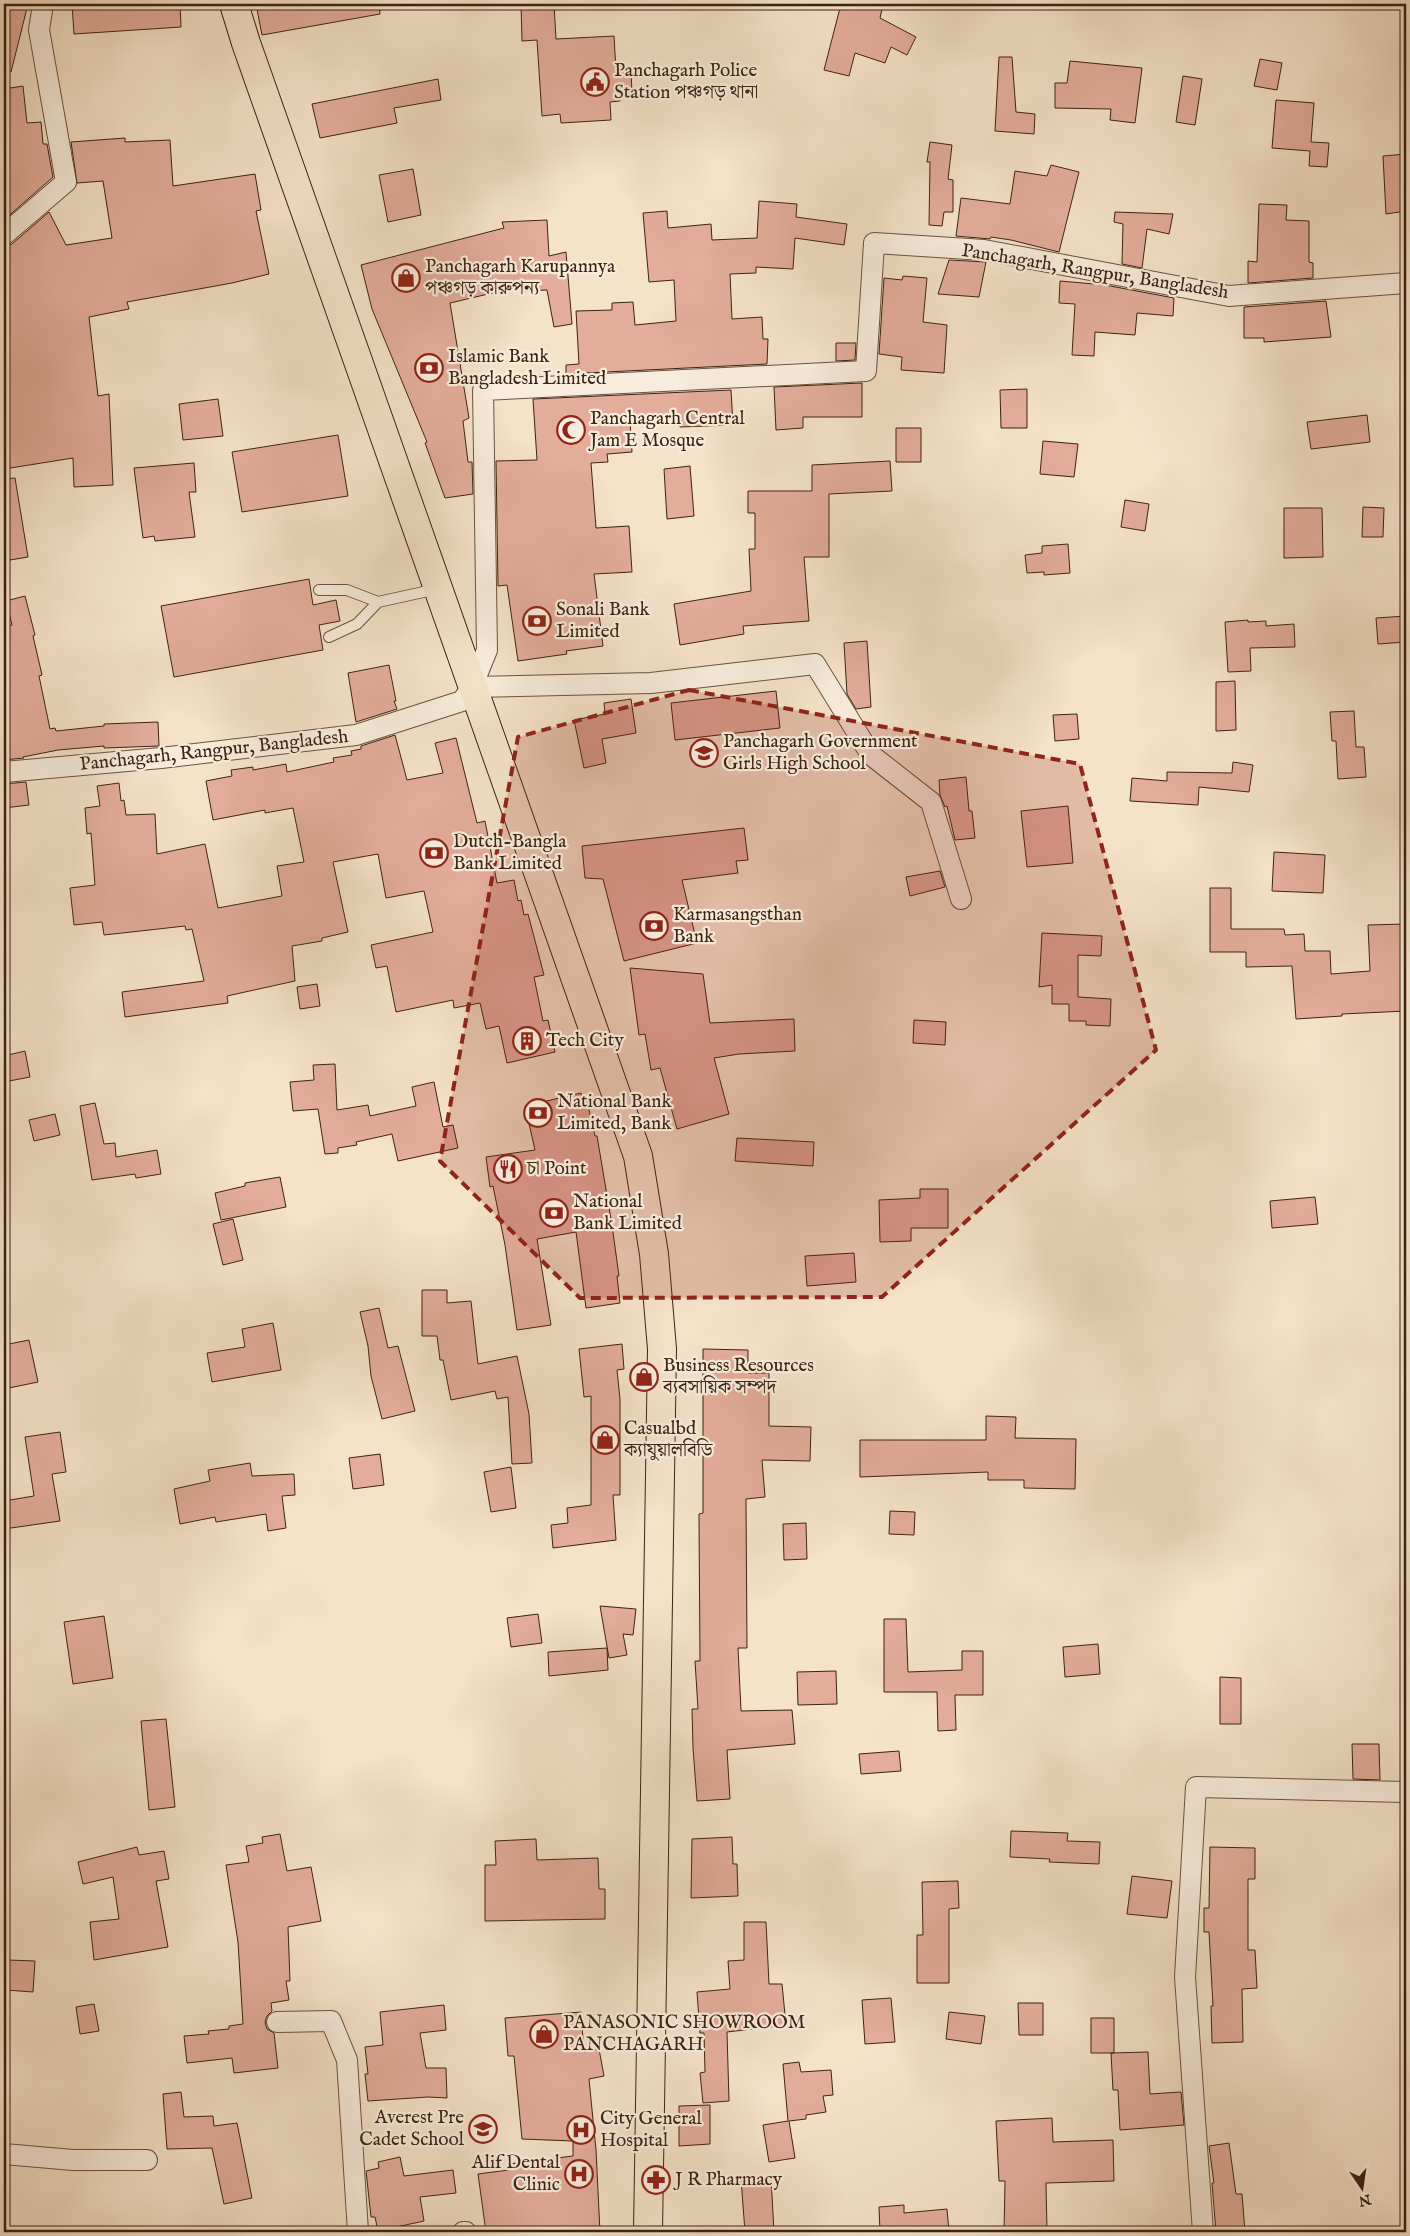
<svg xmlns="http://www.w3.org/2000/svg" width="1410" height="2236" viewBox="0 0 1410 2236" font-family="'IM FELL English','Noto Serif Bengali',serif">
  <rect width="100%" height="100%" fill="#f4e2c9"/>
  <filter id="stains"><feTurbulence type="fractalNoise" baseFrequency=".004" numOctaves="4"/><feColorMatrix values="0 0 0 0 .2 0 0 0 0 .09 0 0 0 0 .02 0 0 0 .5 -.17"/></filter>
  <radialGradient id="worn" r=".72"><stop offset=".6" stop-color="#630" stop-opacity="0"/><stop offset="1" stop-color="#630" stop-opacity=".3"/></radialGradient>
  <path fill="#e3ac9b" stroke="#3c2312" d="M4 4H28L11 72 4 71Z
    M72 4H180L181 27 74 34Z
    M256 4H379L380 14 262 35Z
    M521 4H554L556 39 614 36 616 71 631 70 632 93 620 94V101L610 102 611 120 561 123 560 114 542 116 537 40 522 41Z
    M841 4H883L880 18 916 37 907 55 891 47 885 63 855 53 849 76 824 70Z
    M999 57H1012L1016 112 1035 114 1034 134 995 131Z
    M1260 59 1282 63 1277 90 1254 86Z
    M1070 61 1142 68 1135 123 1110 120 1111 109 1055 108V83H1067Z
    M1183 76 1202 79 1195 125 1176 122Z
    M438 79 441 100 394 108 397 123 320 138 312 104Z
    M23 86 27 123 41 122 43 144H47L53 177 4 220V89Z
    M1276 100 1314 103 1311 142 1329 143 1327 167 1309 166 1310 151 1272 148Z
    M125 138V142L170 140 173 186 255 174 261 210 256 211 269 274 232 283 127 302 129 309 89 317 98 396 109 394 113 485 74 487 73 458 4 469V247L12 244 49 212 66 245 112 238 103 181 77 183 71 142Z
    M930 142 952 145 948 179 953 180V212H944L942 226 929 225 930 162H927Z
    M1406 154V211L1386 214 1383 156Z
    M1051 165 1079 172 1059 252 1011 240 991 237 990 239 956 236 961 198 1010 204 1015 171 1047 176Z
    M413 169 421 215 388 222 379 175Z
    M759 201 797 204 796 217 847 224 844 245 795 238 793 269 756 267V273L730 274 732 319 762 317 763 339H768L767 364 566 374V365L579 364 576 311 612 310V303L633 302 635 325 676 321 674 280 649 282 643 213 667 211 668 228 711 224 712 240 757 238Z
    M1259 204 1287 205 1286 220 1309 221V262L1313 263V278L1248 283V261L1257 262Z
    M1115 212 1173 214 1169 234 1147 229 1142 268 1122 264 1123 224 1114 222Z
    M547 220 549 256 566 252 572 324 554 327 547 290 523 291 522 286 450 303 469 418 463 421 468 462H472L473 494 445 498 425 443 427 442 372 309 361 265 504 228 502 222Z
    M949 260 986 262 979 297 938 294Z
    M903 276 927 278 923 322 947 325 944 373 901 370 902 357 879 354 884 278 902 280Z
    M1060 281 1105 285 1174 298 1173 316 1137 313 1135 335 1095 332 1094 356 1072 355 1075 304 1059 303Z
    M1326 301 1331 337 1264 342V338H1244V307Z
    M836 343H856L855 360 836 361Z
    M862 383V417H803V428L776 430 774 387Z
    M1027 389V428H1001L1000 390Z
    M731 390 733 425 680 427 679 416 630 421 632 452 607 454 608 462 591 463 596 528 629 526 632 572 594 574 603 646 566 651 567 654 518 661 507 585 498 586 496 461 537 460 533 399Z
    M218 399 223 436 183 440 179 404Z
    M1367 415 1370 442 1311 449 1307 422Z
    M896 428H921V462H896Z
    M338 435 348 496 242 512 232 452Z
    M1043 441 1078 444 1074 477 1040 474Z
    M890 461 892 491 829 494V557H804L809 621 743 626 744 634 680 645 674 604 751 591 749 549H755V513H748V491H812V465Z
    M194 463 196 492H189L195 537 155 541 154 536 143 538 134 468Z
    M690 466 694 516 667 519 664 469Z
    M15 478 28 557 4 561V479Z
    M1125 500 1149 504 1145 531 1121 527Z
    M1363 507 1384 508 1383 537H1362Z
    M1284 508H1322L1323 557 1284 558Z
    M1068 544 1070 573 1044 575V572L1027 573 1025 555 1042 553V546Z
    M309 579 313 605 336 600 340 621 319 625 323 650 174 677 161 606Z
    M25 596 35 635 33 636 42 675 39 676 50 729 55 728 56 731 104 726V724L158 722 159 746 104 748V746L58 750 23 757 24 758 4 760V627L12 625 6 601Z
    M1406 616V642L1378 644 1376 618Z
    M1248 620V622L1266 621V626L1294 624 1295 647 1250 648 1251 671 1228 672 1225 622Z
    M867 641 871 707 856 709 847 694 844 643Z
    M389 665 396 701H394L397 709 356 722 348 673Z
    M1235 681 1236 730 1216 731V682Z
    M776 691 780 728 675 740 671 703Z
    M631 699 636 733 602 739 606 763 584 768 574 720 605 714 604 703Z
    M1354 711 1356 747H1364L1366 777 1338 779 1336 741H1332L1330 712Z
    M1077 714 1079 739 1055 741 1053 715Z
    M395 735 407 780 443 773 435 743 456 738 477 823 485 821 497 883 514 880 518 901 521 900 524 915 528 914 544 975 534 977 543 1021 548 1020 555 1052 507 1063 499 1026 486 1029 480 1003 454 1008 453 1000 396 1012 387 966 376 968 371 945 433 932 424 891 386 898 378 854 333 862 348 932 322 938V941L292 946 295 981 227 996 228 1003 125 1017 122 992 204 981 192 929 186 930 185 926 104 935 102 922 74 925 70 888 95 885 91 833 87 834 85 808 100 806 97 786 119 783 121 801 124 800 126 815 155 814 157 854 205 844 218 908 282 896 277 866 304 862 293 808 265 813V810L213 820 206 781 232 776 231 770 253 767V770L286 764 287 772 334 762 333 758 352 755 351 751 361 749V746Z
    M1233 762 1253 765 1249 792 1199 787 1198 805 1130 801 1132 778 1167 781V772L1232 773Z
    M966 777 969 811H972L975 838 955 840 947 806 945 807 940 795 939 780Z
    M26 782 29 805 4 808V784Z
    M1068 806 1073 863 1027 867 1021 811Z
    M744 828 748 860 736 861 738 873 682 880 697 943 624 961 603 879 585 878 582 846Z
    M1274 852 1325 855 1323 893 1272 891Z
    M940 871 945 887 910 896 906 877Z
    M1210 888H1231V929H1284L1285 935 1304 934 1305 951H1330L1331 974 1370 971 1368 925 1406 924V1011L1342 1014V1016L1296 1019 1292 966 1246 967V952H1210Z
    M1042 933 1102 936 1101 956 1078 955V997L1111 999 1110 1026 1086 1025V1021H1069V1004H1052V985L1039 987Z
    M630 968 703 974 710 1023 794 1019 795 1051 739 1054 714 1058 729 1114 677 1129 660 1068 651 1070 645 1034 639 1035Z
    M317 984 320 1006 300 1009 297 987Z
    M914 1020 946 1022 945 1045 913 1043Z
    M25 1051 30 1077 9 1081 4 1056Z
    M335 1064 337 1110 368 1105 370 1116 416 1106 412 1087 434 1082 443 1127 453 1125 458 1148 398 1161 392 1134 356 1142 357 1145 338 1148V1153L325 1154 318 1109 293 1111 290 1082 314 1080 313 1065Z
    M581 1093 584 1102 587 1101 595 1136H597L612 1225 619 1276H617L620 1303 586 1308 576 1232 537 1239 551 1325 517 1330 505 1245 493 1186 490 1187 486 1157 535 1150 525 1106Z
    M95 1103 104 1144 115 1143 116 1157 157 1150 161 1174 136 1178 135 1174 92 1180 80 1106Z
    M55 1114 60 1135 34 1141 29 1120Z
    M737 1138 814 1142 813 1166 735 1161Z
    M280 1177 286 1207 221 1220 215 1193 245 1186V1183Z
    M920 1189H948V1228H911V1241L880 1242 879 1200 920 1198Z
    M1315 1197 1318 1224 1272 1228 1270 1201Z
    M233 1219 243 1260 223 1265 213 1224Z
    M854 1253 856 1282 807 1286 805 1256Z
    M422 1290H447V1303L471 1301 478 1364 517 1356 529 1414 532 1463 512 1464 508 1397 497 1399 495 1391 451 1400 443 1360H440L437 1336H422Z
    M379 1308 388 1348 398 1346 415 1411 382 1419 371 1376 368 1346 360 1312Z
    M273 1323 281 1370 212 1382 207 1353 245 1347 242 1329Z
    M29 1340 38 1382 4 1389V1345Z
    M622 1344 624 1369 617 1370 620 1399V1495H613L616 1540 553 1548 551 1525 568 1523 567 1508 591 1505V1396L584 1397 579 1349Z
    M703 1349 748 1350V1373H769V1426L811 1427 810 1461 762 1460 765 1497 746 1499 747 1648H738L741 1711 792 1710 795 1744 727 1750 730 1799 697 1801 693 1748 692 1709H698L695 1661H700L699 1514 703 1513Z
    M986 1416 1016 1417 1015 1438 1076 1439 1075 1489 1024 1488V1480H988V1472L860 1477V1440H986Z
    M60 1432 66 1472 52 1474 60 1521 4 1529V1501L34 1496 25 1437Z
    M380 1454 384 1485 353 1489 349 1458Z
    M250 1463 252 1476 294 1474 295 1495 282 1496 286 1528 268 1531 266 1514 216 1522 215 1517 180 1524 174 1489 210 1481 208 1470Z
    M511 1467 516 1508 491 1512 484 1472Z
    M890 1511 915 1512 914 1535 889 1534Z
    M806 1523 807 1559 784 1560 783 1524Z
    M600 1606 636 1609 633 1635 623 1634 627 1655 609 1658Z
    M538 1614 542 1643 511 1647 507 1618Z
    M104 1616 113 1678 73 1684 64 1622Z
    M884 1619H906L908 1672 962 1670V1651H983V1695H955L956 1730 938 1731 937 1692H884Z
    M1098 1644 1100 1674 1065 1677 1063 1647Z
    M607 1648 608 1670 549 1676 548 1652Z
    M836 1671 837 1704 798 1705 797 1672Z
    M1220 1677 1241 1678V1724H1220Z
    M166 1719 175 1807 149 1810 141 1721Z
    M1352 1744H1379L1380 1780 1353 1779Z
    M899 1751 901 1771 861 1774 859 1754Z
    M1011 1831 1068 1833 1067 1841 1100 1842 1099 1864 1049 1862 1050 1859 1010 1857Z
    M280 1834 287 1871 311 1867 321 1921 288 1927 290 1981H286L289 2000 271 2003 272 2011 267 2016 265 2022 267 2029 274 2033 278 2068 234 2073 232 2058 187 2063 184 2036 209 2034 208 2031 229 2029V2026L243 2024 238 1942 226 1865 249 1862 246 1846 263 1843 262 1837Z
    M732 1837 733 1864H737L738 1896 691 1898 692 1839Z
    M536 1839 537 1860 598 1858 599 1889H605V1919L485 1921V1865H496L495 1841Z
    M137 1847 139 1855 164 1851 169 1879 156 1881 168 1947 94 1960 90 1922 119 1919 113 1877 83 1884 78 1862Z
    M1210 1847 1255 1848V1879H1248V1950H1255L1257 1988 1242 1989 1243 2042 1212 2043 1211 2006H1213L1209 1932H1204V1908H1209Z
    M1132 1876 1172 1881 1167 1918 1127 1914Z
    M958 1881 959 1908 949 1909V1983H917V1935H923L922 1882Z
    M744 1922H766L769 1984H782L786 2025 727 2032 729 2101 703 2103 700 2073 705 2072 704 2033H700L697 1992 730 1989 728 1961 744 1960Z
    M8 1960 35 1961 33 1992 6 1990Z
    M891 1998 895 2042 865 2044 862 2000Z
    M1018 2003H1043V2035H1019Z
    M94 2004 99 2031 80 2034 76 2007Z
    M444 2005 446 2030 420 2033 426 2068H446L447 2098 428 2097 368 2101 365 2074H368L365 2047 383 2045 380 2012Z
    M581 2012 584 2052 599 2049 604 2076 589 2079 596 2150 600 2232H486L478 2174 509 2170V2164L573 2156V2141L522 2139 514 2056H508L505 2018Z
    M949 2012 985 2016 981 2044 946 2039Z
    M1091 2018H1114V2053H1091Z
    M1148 2052 1150 2094 1181 2092 1184 2125 1120 2130 1118 2090H1113L1111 2053Z
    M799 2062 801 2072 831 2070 833 2095 823 2096 826 2112 806 2115V2119L789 2121 795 2158 769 2162 763 2125 788 2121 783 2064Z
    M181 2092 184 2117 213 2116 214 2126 237 2123 252 2198 224 2204 212 2148 167 2149 163 2094Z
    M710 2105V2144L679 2146V2106Z
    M1052 2118 1053 2142 1113 2140 1114 2181 1046 2183 1047 2232H1004L1005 2181H999L996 2121Z
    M1229 2143 1236 2194H1242L1245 2232H1216L1212 2183H1214L1209 2146Z
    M400 2157 404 2176 453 2170 456 2193 420 2197 424 2221 378 2231 375 2217H371L366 2171 379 2168 378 2162Z
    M771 2177 774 2232H745L741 2179Z
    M904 2205V2213L947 2209 949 2232H880L879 2207Z"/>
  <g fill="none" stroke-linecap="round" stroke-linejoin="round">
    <defs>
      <path id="service" d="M319 590H347L378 602
        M329 637 357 624 378 602 437 589"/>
      <path id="minor" d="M4 235 66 182 39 30 43 4
        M472 687 651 683 815 664 871 755 931 802 961 899
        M4 772 161 758 356 735 462 701 472 687 487 650 483 390 866 371 874 243 984 250 1229 296 1406 283
        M277 2022 331 2021 347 2060 358 2232
        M4 2154 73 2160H147
        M463 2232H466
        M1203 2232 1185 1977 1196 1787 1406 1792"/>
      <path id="trunk" d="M234 4 246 43 638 1156 654 1254 662 1349 648 2232"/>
    </defs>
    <use href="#service" stroke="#6a5340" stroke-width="12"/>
    <use href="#minor" stroke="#6a5340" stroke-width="22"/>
    <use href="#trunk" stroke="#3c2312" stroke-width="30"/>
    <use href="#service" stroke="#f8ecdc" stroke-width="10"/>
    <use href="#minor" stroke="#f8ecdc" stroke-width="20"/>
    <use href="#trunk" stroke="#f4e2c9" stroke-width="28"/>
  </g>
  <path fill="#8f2418" fill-opacity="0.2" stroke="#8f2418" stroke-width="4" stroke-dasharray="10 6" stroke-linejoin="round" d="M689 690 1080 764 1156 1050 882 1297 580 1298 440 1161 518 737Z"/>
  <defs>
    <symbol id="civic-ring" viewBox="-11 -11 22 22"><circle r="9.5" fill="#f8ecdc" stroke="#8f2418" stroke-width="1.5"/><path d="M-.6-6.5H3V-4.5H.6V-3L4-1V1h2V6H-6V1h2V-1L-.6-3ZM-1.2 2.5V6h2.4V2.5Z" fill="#8f2418"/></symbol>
    <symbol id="shop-ring" viewBox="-11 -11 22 22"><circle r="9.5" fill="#f8ecdc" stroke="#8f2418" stroke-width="1.5"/><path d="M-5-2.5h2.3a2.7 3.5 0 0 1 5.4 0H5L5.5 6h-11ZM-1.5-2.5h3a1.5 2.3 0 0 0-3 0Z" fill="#8f2418"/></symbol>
    <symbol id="bank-ring" viewBox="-11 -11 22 22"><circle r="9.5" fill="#f8ecdc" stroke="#8f2418" stroke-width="1.5"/><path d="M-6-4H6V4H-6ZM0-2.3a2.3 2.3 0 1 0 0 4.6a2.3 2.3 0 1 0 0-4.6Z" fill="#8f2418"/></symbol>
    <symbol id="mosque-ring" viewBox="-11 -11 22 22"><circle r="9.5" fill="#f8ecdc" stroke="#8f2418" stroke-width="1.5"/><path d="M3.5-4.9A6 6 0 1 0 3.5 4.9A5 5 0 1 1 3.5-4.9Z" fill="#8f2418"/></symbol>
    <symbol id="university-ring" viewBox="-11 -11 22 22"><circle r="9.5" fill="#f8ecdc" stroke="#8f2418" stroke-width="1.5"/><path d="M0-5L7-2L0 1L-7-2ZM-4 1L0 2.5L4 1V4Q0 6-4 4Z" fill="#8f2418"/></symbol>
    <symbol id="building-ring" viewBox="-11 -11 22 22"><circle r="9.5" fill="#f8ecdc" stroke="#8f2418" stroke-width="1.5"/><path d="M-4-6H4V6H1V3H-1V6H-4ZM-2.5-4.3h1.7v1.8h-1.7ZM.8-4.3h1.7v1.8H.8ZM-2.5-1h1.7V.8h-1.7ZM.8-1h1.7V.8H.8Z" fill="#8f2418"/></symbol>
    <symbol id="restaurant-ring" viewBox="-11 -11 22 22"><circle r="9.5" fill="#f8ecdc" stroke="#8f2418" stroke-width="1.5"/><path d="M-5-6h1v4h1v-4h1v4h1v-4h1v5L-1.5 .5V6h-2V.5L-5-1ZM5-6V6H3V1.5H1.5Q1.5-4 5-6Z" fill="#8f2418"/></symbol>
    <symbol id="school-ring" viewBox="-11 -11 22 22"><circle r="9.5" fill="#f8ecdc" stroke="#8f2418" stroke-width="1.5"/><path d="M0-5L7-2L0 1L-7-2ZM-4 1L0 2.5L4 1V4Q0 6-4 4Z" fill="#8f2418"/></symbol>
    <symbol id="hospital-ring" viewBox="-11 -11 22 22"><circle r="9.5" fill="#f8ecdc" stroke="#8f2418" stroke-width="1.5"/><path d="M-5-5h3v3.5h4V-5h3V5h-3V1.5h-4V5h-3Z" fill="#8f2418"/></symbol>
    <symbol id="pharmacy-ring" viewBox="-11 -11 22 22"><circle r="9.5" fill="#f8ecdc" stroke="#8f2418" stroke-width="1.5"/><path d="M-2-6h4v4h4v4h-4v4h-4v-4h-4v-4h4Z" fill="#8f2418"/></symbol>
  </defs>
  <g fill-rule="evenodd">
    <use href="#civic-ring" x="579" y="66" width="32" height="32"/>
    <use href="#shop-ring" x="390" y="262" width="32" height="32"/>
    <use href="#bank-ring" x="413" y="352" width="32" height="32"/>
    <use href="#mosque-ring" x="555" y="414" width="32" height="32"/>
    <use href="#bank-ring" x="521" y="605" width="32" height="32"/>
    <use href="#university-ring" x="688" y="737" width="32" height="32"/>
    <use href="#bank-ring" x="418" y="837" width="32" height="32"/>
    <use href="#bank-ring" x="638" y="910" width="32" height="32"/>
    <use href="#building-ring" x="511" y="1025" width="32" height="32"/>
    <use href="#bank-ring" x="522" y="1097" width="32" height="32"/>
    <use href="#restaurant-ring" x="492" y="1153" width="32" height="32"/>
    <use href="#bank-ring" x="538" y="1197" width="32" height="32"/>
    <use href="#shop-ring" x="628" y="1361" width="32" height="32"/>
    <use href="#shop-ring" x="589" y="1424" width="32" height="32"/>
    <use href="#shop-ring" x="528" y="2018" width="32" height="32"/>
    <use href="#school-ring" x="467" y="2113" width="32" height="32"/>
    <use href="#hospital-ring" x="565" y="2114" width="32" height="32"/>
    <use href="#hospital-ring" x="563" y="2158" width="32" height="32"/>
    <use href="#pharmacy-ring" x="640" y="2164" width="32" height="32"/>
  </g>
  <g text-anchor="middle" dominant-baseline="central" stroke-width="4.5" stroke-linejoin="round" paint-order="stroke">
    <g font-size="19" fill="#3c2312" stroke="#f8ecdc" text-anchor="start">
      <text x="614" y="71">Panchagarh Police<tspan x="614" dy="22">Station পঞ্চগড় থানা</tspan></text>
      <text x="425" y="267">Panchagarh Karupannya<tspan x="425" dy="22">পঞ্চগড় কারুপন্য</tspan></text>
      <text x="448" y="357">Islamic Bank<tspan x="448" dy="22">Bangladesh Limited</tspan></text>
      <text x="590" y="419">Panchagarh Central<tspan x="590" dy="22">Jam E Mosque</tspan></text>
      <text x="556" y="610">Sonali Bank<tspan x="556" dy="22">Limited</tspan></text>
      <text x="723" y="742">Panchagarh Government<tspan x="723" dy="22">Girls High School</tspan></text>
      <text x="453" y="842">Dutch-Bangla<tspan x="453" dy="22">Bank Limited</tspan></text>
      <text x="673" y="915">Karmasangsthan<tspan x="673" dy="22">Bank</tspan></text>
      <text x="546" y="1041">Tech City</text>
      <text x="557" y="1102">National Bank<tspan x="557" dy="22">Limited, Bank</tspan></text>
      <text x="527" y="1169">চা Point</text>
      <text x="573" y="1202">National<tspan x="573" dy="22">Bank Limited</tspan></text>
      <text x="663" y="1366">Business Resources<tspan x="663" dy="22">ব্যবসায়িক সম্পদ</tspan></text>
      <text x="624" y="1429">Casualbd<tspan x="624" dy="22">ক্যাযুয়ালবিডি</tspan></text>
      <text x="563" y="2023">PANASONIC SHOWROOM<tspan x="563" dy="22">PANCHAGARH</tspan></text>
      <text x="464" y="2118" text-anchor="end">Averest Pre<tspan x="464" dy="22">Cadet School</tspan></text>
      <text x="600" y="2119">City General<tspan x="600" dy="22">Hospital</tspan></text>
      <text x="560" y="2163" text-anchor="end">Alif Dental<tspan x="560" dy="22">Clinic</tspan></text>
      <text x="675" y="2180">J R Pharmacy</text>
    </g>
    <g font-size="19" fill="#3c2312" stroke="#f8ecdc">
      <text transform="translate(1095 272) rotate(9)">Panchagarh, Rangpur, Bangladesh</text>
      <text transform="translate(214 751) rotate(-6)">Panchagarh, Rangpur, Bangladesh</text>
    </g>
  </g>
  <rect width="1410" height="2236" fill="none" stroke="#f4e2c9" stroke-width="20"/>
  <rect x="5" y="5" width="1400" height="2226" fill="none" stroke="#3c2312" stroke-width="2.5"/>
  <rect x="10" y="10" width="1390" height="2216" fill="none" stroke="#3c2312"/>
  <g transform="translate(1362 2188) rotate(167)" stroke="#f8ecdc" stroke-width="4" paint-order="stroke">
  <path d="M0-4L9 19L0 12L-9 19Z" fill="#3c2312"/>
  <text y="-8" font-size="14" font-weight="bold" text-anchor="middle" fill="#3c2312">N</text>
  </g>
  <rect width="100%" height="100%" filter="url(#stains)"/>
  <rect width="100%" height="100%" fill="url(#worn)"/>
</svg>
